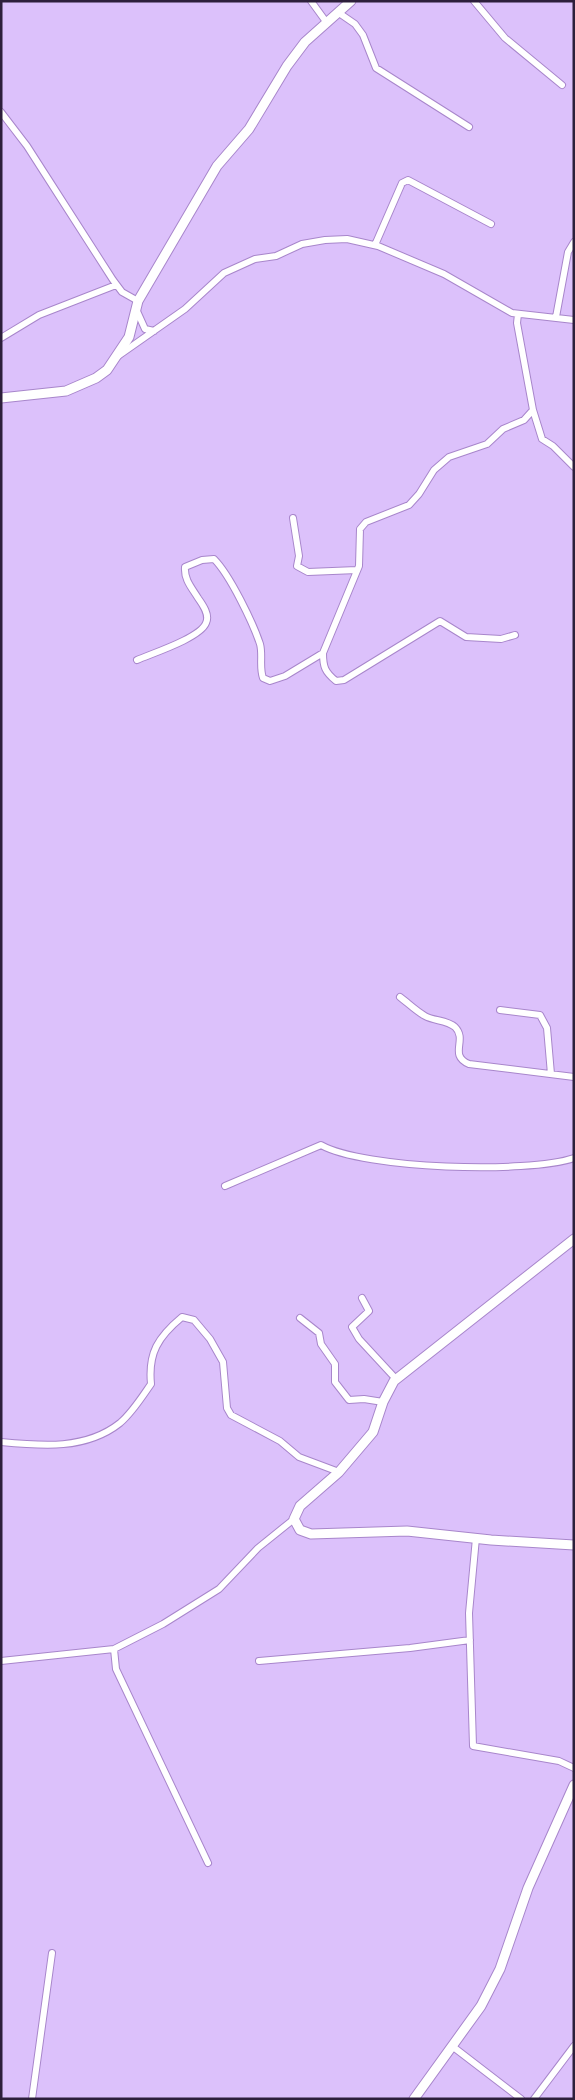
<svg xmlns="http://www.w3.org/2000/svg" width="575" height="2100" viewBox="0 0 575 2100" font-family="Commissioner,sans-serif">
  <rect width="100%" height="100%" fill="#dcc1fb"/>
  <g fill="none" stroke-linecap="round" stroke-linejoin="round">
    <defs>
      <path id="street" d="M311 1 327 23
        M474 1 505 38 562 85
        M339 13 355 24 363 35 376 68 469 127
        M1 112 27 146 113 280 122 292 138 301
        M375 245 402 183 408 180 491 224
        M136 309 145 329 154 331
        M556 317 568 252 574 242
        M1 338 39 315 116 285
        M118 356 185 309 224 273 255 259 276 256 302 244 325 240 347 239 378 246 444 274 512 313 574 320
        M533 410 542 439 553 446 574 467
        M293 518 299 556 297 566 308 572 357 570
        M323 653C323 667 325 672 336 681L344 680 440 621 466 637 501 639 515 635
        M137 660C153 653 200 638 206 623 210 615 203 605 198 598 192 588 184 580 185 567L202 560 214 559C230 575 253 623 260 644 263 655 259 667 263 678L270 681 285 676 323 653 359 566 360 529 366 522 409 505 419 494 434 470 449 457 487 444 503 429 524 420 533 410 517 323 518 314
        M400 997C408 1003 416 1011 425 1016 434 1021 447 1020 455 1027 468 1040 448 1055 469 1064L574 1077
        M500 1010 540 1015 547 1028 551 1074
        M225 1186 321 1145C364 1169 527 1174 574 1158
        M362 1298 369 1311 352 1327 359 1339 396 1379
        M300 1318 319 1333 321 1344 335 1364V1382L349 1400 364 1399 383 1402
        M1 1442C42 1446 86 1450 120 1423 132 1413 142 1397 151 1384 148 1353 158 1337 182 1317L194 1320 210 1339 223 1362 227 1408 231 1415 280 1441 299 1457 339 1472
        M476 1538 469 1613 473 1746 559 1761 574 1768
        M114 1649 116 1669 208 1863
        M1 1661 114 1649 163 1624 219 1589 258 1548 294 1519
        M259 1661 410 1648 470 1640
        M452 2046 521 2099
        M32 2099 52 1953
        M534 2099 574 2046"/>
      <path id="secondary" d="M1 398 66 391 96 378 107 370 129 337 138 301 217 166 249 129 287 66 305 42 351 1
        M574 1239 394 1381 383 1402 373 1432 339 1472 300 1506 294 1519 300 1530 311 1534 407 1531 491 1540 574 1545
        M414 2099 481 2006 500 1969 528 1888 574 1785"/>
    </defs>
    <use href="#street" stroke="#a886cb" stroke-width="8"/>
    <use href="#secondary" stroke="#a886cb" stroke-width="11"/>
    <use href="#street" stroke="#fff" stroke-width="6"/>
    <use href="#secondary" stroke="#fff" stroke-width="9"/>
  </g>
  <rect width="575" height="2100" fill="none" stroke="#2d1f3b" stroke-width="5"/>
</svg>
